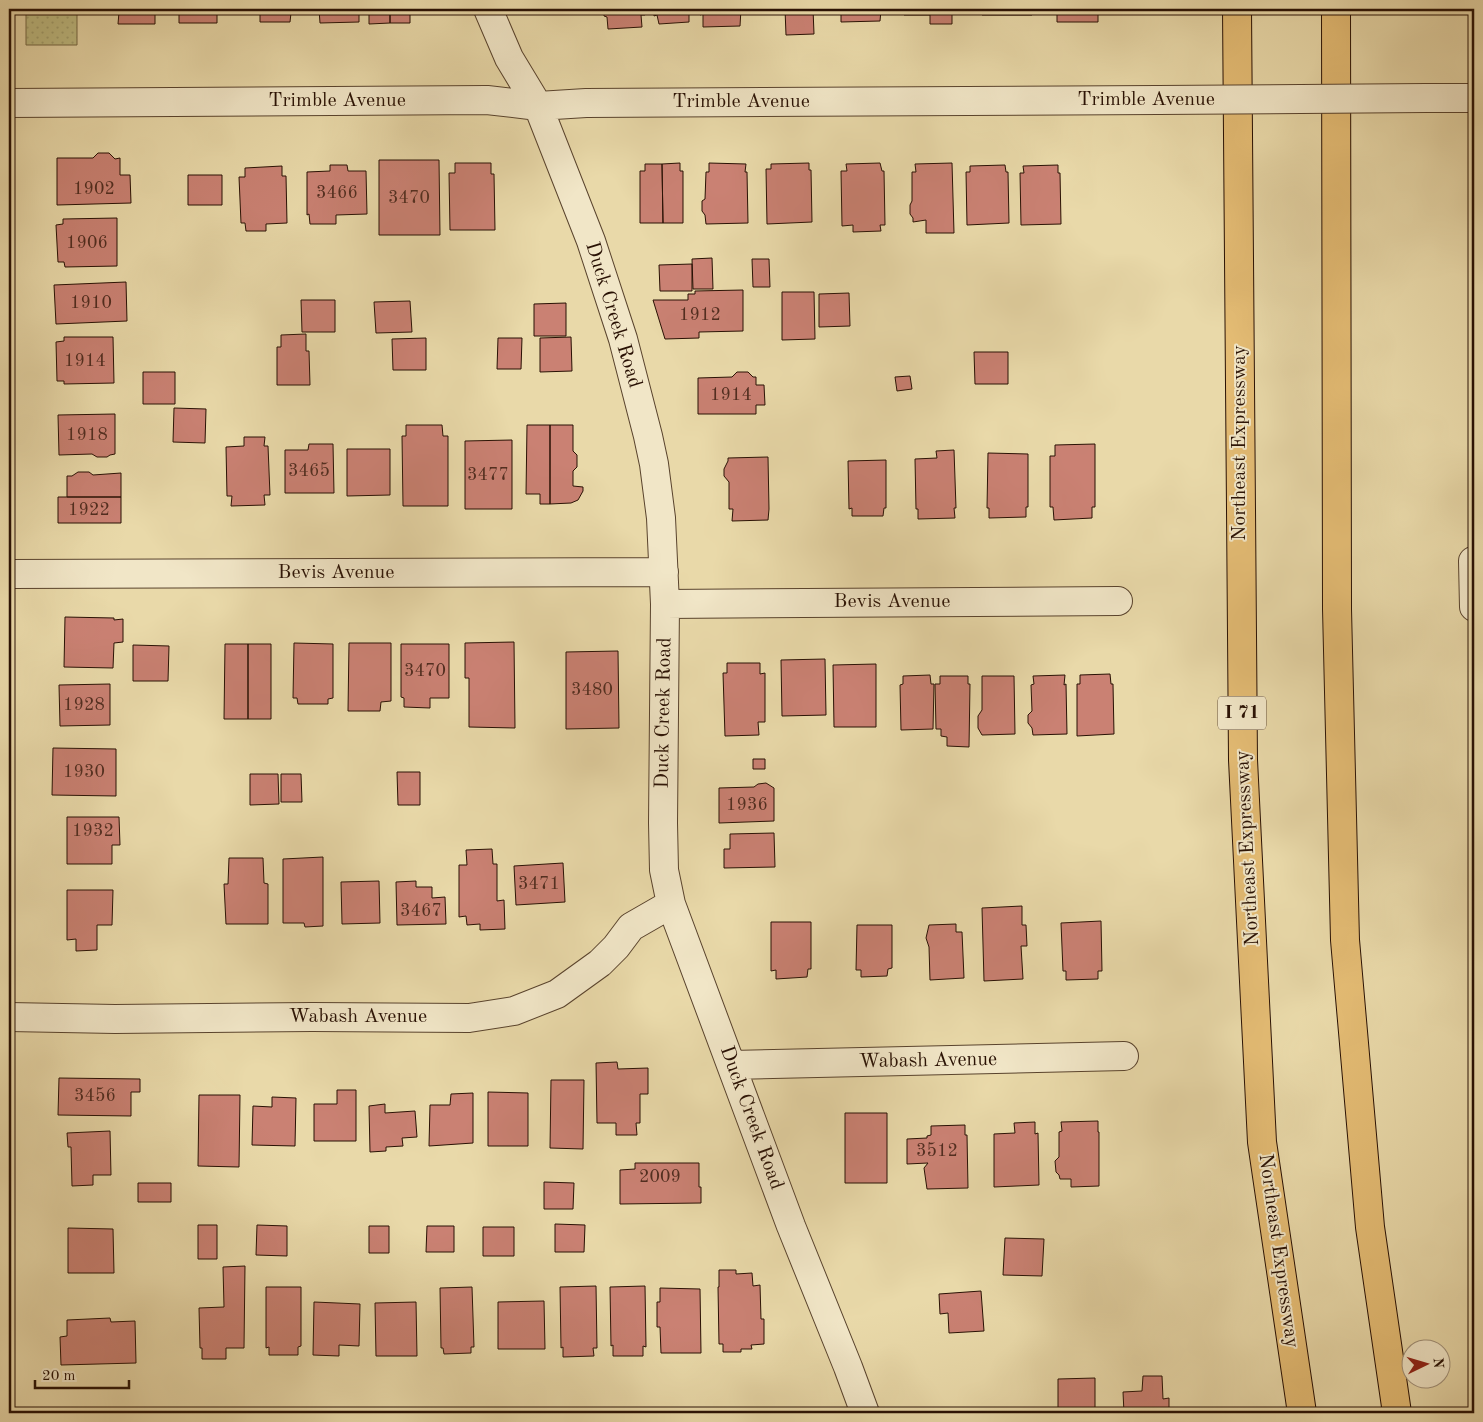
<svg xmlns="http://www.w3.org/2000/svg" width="1483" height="1422" viewBox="0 0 1483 1422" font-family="'Old Standard TT',serif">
  <defs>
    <pattern id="park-dots" width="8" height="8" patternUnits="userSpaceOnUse" patternTransform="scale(1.25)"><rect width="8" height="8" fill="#bfbc82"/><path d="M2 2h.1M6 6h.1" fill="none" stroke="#a4a16f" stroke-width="1.8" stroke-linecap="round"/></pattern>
  </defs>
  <rect width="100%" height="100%" fill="#e9d9a9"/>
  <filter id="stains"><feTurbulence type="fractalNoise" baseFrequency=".004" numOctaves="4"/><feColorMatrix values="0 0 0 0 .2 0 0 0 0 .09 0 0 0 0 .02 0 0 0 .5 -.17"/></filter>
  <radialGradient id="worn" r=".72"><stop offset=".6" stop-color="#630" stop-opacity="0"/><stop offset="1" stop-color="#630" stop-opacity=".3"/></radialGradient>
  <path fill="url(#park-dots)" stroke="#746643" d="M26 9H77V45H26Z"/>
  <path fill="#ca8173" stroke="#291104" d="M113 9H155V24H118L119 12H113Z
    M179 9H217V23H179Z
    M233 9H294V12L291 13 290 22H260V12L233 13Z
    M319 9H361V12H359V22L320 23Z
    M366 9H390V23L369 24V13L366 12Z
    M390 9H415V13H410V23H390Z
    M604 9H645V15H641L642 27 608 29 607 17 604 16Z
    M654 9H692V14H689V22L659 24 657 15 654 16Z
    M700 9H741L740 26 703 27V14L700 15Z
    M785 9H813L814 34 786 35Z
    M837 9H885V10H881L880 21 841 22V10H837Z
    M904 9H954V13H952V24H930V15H904Z
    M982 9H1032V15H982Z
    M1054 9H1101H1098V22H1057V10H1054Z
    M98 153H109L115 159 120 158V175H130L131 203 57 205V158H93Z
    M379 160H439L440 235H379Z
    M455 163H491V174H494L495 230H450L449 173H455Z
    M680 163V171H683V223H663L662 164Z
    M709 163 746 164 745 172H747L748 223 706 224 705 215 702 211V201L705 199 706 172H709Z
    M809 163V170H811L812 222 767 224 766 169H771V164Z
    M880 163 882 171H884L885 225H880L881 231 853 232V225L842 226 841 171H847L846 164Z
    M952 163 954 233H926V220L913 222V218L910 214V205L912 201V172H916L915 164Z
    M645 164H662L663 223H640V171H645Z
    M330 165H347L348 171H366L367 214 336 215V224H310L309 214 307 215V172L330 171Z
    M1005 165 1006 172H1008L1009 223 967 225 966 172H970V166Z
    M1058 165V173H1060L1061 224 1021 225 1020 173H1024L1023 166Z
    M282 166V176H286L287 223 266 224V231H246L245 223H241L239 177H245V168Z
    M188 175H222V205H188Z
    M117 218V266L65 267 64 262H58L56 225 63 224V219Z
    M712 258 713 289H693L692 259Z
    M752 259H769L770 287H753Z
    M692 264V291H660L659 265Z
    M126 282 127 321 56 324 54 285Z
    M743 290V331L699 332V338L665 339 653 300H688V294H695V291Z
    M782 292H814L815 339 782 340Z
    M849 293 850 326 819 327V294Z
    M301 300H335V332H302Z
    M410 301 412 332 376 333 374 302Z
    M566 303V336H534V304Z
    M306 334V351H309L310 385H277V347H281V335Z
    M64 337H113L114 383 64 384V381H57L56 342 64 341Z
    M571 337 572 371 540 372V338Z
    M426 338V370H393L392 339Z
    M498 338H522L521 369H497Z
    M974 352H1008V384H975Z
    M143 372H175V404H143Z
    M737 372H748L753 377H756V385H764L765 405H756V414H698V378L732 377Z
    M910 376 912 389 897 391 895 377Z
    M174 408 206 409 205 443 173 442Z
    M115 414V454L110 455 107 457H97L92 454 59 455 58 415Z
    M406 425H442L443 436H448V506H403L402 436H406Z
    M527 425H550V504H540V494H526Z
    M550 425H573V451L577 455V467L573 471V486L583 487V491L578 500 571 503 550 504Z
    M244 437H265L264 446H268L270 495H264L265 505 231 506 232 496H227L226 447 244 446Z
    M512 440V509H465V441Z
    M309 444H333L334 493H285V450H308Z
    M1095 444V507H1092V518L1054 520 1053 507H1050V456H1055V445Z
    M347 449H390V495L347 496Z
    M954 450 956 508H954L955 518 918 519V509H916L915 459 937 458 936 451Z
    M988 453 1028 454V507H1026V517L989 518V508H987Z
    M768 457 769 509 768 520 732 521 733 509H729V482L724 476V469L728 461V458Z
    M886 460V508H884L883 516H852V508L849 509 848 461Z
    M78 472H89L93 475 121 473V497H67V476H72Z
    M58 497H121V523H58Z
    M65 617 114 618V620L123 619V642L114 643 113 668 64 667Z
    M514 642 515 728 469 727V678H465V643Z
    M294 643 333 644V698L328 699V704H298L297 698H293Z
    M349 643H391V701L381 702 380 711H348Z
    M225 644H248V719H224Z
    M248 644H271V719H248Z
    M401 644H449V698H430V708L404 707V698L401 697Z
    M133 645 169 646 168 681H133Z
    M618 651 619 728 566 729V652Z
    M825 659 826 715 782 716 781 660Z
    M727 663H760V674L765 673V722H758L759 735 725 736 723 673H727Z
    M876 664V727H834L833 665Z
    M1110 674 1111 684H1113L1114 734 1077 736V684H1080V675Z
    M930 675 931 684H934L933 729 901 730 900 685 903 684V676Z
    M1065 675 1064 685 1066 684 1067 734 1033 735 1032 728 1028 723V715L1032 711 1031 685 1034 684 1033 676Z
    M940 676H968V684H970L969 747 947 746V737L941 736V729H936L935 684H940Z
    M982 676H1014L1015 734 982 735 978 728V716L982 710Z
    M110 684V725L60 726 59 685Z
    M53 748 116 749V796L52 795Z
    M753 759H765V769H753Z
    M397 772H420V805H398Z
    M250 774H278L279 804 250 805Z
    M281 774H301L302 802H281Z
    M766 783 774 788V821L719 823V788L754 787 758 784Z
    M67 817H119L120 845H112V864H67Z
    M774 833 775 867 724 868V849H730V834Z
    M492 849 493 864H497V901L504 900 505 929 480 930V924L467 925 466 916 459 917V865H467L466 850Z
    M323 857V926L305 927 304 923H283V859Z
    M229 858H263L264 883 268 884V924H226L224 884H228Z
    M563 863 565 902 516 905 514 866Z
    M379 881 380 923 342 924 341 882Z
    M416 881V887H432V898L445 897 446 924 397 925 396 882Z
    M67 890H113L112 925H97V950L76 951V939L67 940Z
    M1022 906V925H1026L1027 946H1021L1023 979 984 981 982 908Z
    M1101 921 1102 971H1098V979L1066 980V971H1063L1061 923Z
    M771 922H811V969H808L807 977 776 979V970L771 971Z
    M956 924V932H962L964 978 930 980 929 947 926 938 929 925Z
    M857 925H892V968L888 969 887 976 861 977V970H856Z
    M617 1062 618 1069 648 1068V1094H640V1123H636L637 1135H616V1123H597L596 1063Z
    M59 1078 140 1079V1092H131V1116L58 1115Z
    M551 1080H584L583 1149 550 1148Z
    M337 1090H356V1141H314V1104H337Z
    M488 1092 528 1093V1146H488Z
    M473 1093V1143L429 1146 430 1105H450L451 1094Z
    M199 1095H240L239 1167 198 1166Z
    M272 1097 296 1098 295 1146 252 1145 253 1106 272 1107Z
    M385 1104V1113L415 1111 417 1137 402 1138 403 1146 386 1147V1151L370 1152 369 1106Z
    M845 1113H887V1183H845Z
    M1098 1121V1132H1099V1186L1071 1187V1179H1060L1059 1175 1056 1172 1055 1161 1059 1157V1132L1062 1131 1061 1122Z
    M1035 1122V1134L1038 1133 1039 1185 994 1187V1134L1015 1133 1014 1123Z
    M965 1125V1135H967L968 1188 927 1189 924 1168 928 1163 907 1164V1139L927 1138V1136L931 1135V1126Z
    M110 1131 111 1175H93V1185L72 1186 71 1147H68L67 1133Z
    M635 1163H699V1187H701V1203L620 1204V1170L635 1169Z
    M544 1182 574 1183 573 1209H544Z
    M138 1183H171V1202H138Z
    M555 1224 585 1225 584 1252H555Z
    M198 1225H217V1259H198Z
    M257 1225 287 1226V1256L256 1255Z
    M369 1226H389V1253H369Z
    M427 1226H454V1252H426Z
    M483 1227H514V1256H483Z
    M68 1228 113 1229 114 1273H68Z
    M1005 1238 1044 1239 1042 1276 1003 1275Z
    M245 1266 244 1348H226V1359H202V1348H200L199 1308 224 1307 223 1267Z
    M719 1270H736V1274L752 1273 753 1286 760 1285 761 1319H764V1344L751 1345 752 1349H741V1352H723V1344H719L718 1287H719Z
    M596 1286 597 1348H593L594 1356 563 1357V1347L561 1348 560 1287Z
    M645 1286 646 1347 643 1346V1356H613V1345L611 1346 610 1287Z
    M266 1287H301V1346L298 1347V1355H269V1347L266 1348Z
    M472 1287 474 1347H471V1353L444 1354 443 1348H441L440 1288Z
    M660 1288 700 1289 701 1353H661L660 1327H657V1302H660Z
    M981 1291 984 1331 949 1333 948 1313 940 1314 939 1294Z
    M544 1301 545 1349H498V1302Z
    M314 1302 360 1304 359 1346 339 1345V1356L313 1355Z
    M416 1302 417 1356H376L375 1303Z
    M110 1318 111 1322 135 1321 136 1363 61 1365 60 1337 67 1336V1320Z
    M1143 1376H1162L1163 1399 1169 1398V1413H1124L1123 1392 1142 1391Z
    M1095 1378V1413H1058V1379Z"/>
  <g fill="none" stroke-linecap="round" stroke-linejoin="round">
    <defs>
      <path id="minor" d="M488 9 509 58 538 106 591 241 623 339 648 436 654 464 661 518 665 604 663 823 664 870 671 904 791 1226 848 1367 865 1413
        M1426 98H1474
        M9 103 487 100 538 106 586 103 1158 100
        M1473 561 1474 607
        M9 574 664 572
        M665 604 1118 601
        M9 1017 115 1019 312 1017 469 1018 514 1011 557 994 600 963 616 947 631 927 671 904
        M731 1065 1124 1056"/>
      <path id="highway" d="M1237 9 1243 760 1262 1142 1302 1413
        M1336 9 1337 609 1345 940 1370 1227 1397 1413"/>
    </defs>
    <use href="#minor" stroke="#59432d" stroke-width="30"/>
    <use href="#highway" stroke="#291104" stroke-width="30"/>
    <use href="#minor" stroke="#f1e6c7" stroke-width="28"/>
    <use href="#highway" stroke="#e4bc74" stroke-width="28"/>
    <defs>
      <path id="minor-bridge" d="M1158 100 1426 98"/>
    </defs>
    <use href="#minor-bridge" stroke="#59432d" stroke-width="30" stroke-linecap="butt"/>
    <use href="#minor-bridge" stroke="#f1e6c7" stroke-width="28"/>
  </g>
  <g text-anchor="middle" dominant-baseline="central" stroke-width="4" stroke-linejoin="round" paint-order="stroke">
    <g font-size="18" fill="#512d20">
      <text x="94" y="189">1902</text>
      <text x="337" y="193">3466</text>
      <text x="409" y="198">3470</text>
      <text x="87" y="243">1906</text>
      <text x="91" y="303">1910</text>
      <text x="700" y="315">1912</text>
      <text x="85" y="361">1914</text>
      <text x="731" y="395">1914</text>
      <text x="87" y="435">1918</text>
      <text x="309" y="471">3465</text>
      <text x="488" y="475">3477</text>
      <text x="89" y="510">1922</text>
      <text x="425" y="671">3470</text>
      <text x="592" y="690">3480</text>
      <text x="84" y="705">1928</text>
      <text x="84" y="772">1930</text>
      <text x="747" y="805">1936</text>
      <text x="93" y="831">1932</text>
      <text x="539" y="884">3471</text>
      <text x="421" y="911">3467</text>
      <text x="95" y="1096">3456</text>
      <text x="937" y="1151">3512</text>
      <text x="660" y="1177">2009</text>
    </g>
    <rect fill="#f1e6c7" stroke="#65513e" stroke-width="1" x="1218" y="696.5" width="48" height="33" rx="4"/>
    <g font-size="19" font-weight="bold" fill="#291104">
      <text x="1242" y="713">I 71</text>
    </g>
    <g font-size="20" fill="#291104" stroke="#f1e6c7">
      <text x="1146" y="100">Trimble Avenue</text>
      <text x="337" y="101">Trimble Avenue</text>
      <text x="741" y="102">Trimble Avenue</text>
      <text transform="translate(613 315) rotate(73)">Duck Creek Road</text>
      <text transform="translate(1240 443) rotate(-90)">Northeast Expressway</text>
      <text x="336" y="573">Bevis Avenue</text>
      <text x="892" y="602">Bevis Avenue</text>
      <text transform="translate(664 713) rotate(-89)">Duck Creek Road</text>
      <text transform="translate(1248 848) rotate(-93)">Northeast Expressway</text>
      <text x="358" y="1017">Wabash Avenue</text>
      <text transform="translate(928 1061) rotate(-1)">Wabash Avenue</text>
      <text transform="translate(751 1118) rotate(70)">Duck Creek Road</text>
      <text transform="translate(1278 1251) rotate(82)">Northeast Expressway</text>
    </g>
  </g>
  <rect width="1483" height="1422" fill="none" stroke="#e9d9a9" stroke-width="30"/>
  <rect x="10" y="10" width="1463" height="1402" fill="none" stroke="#291104" stroke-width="2.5"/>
  <rect x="15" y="15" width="1453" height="1392" fill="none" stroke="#291104"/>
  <g transform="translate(1426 1364) rotate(85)"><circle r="24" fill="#f1e6c7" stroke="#a19179"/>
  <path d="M0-4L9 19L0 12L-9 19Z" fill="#8f2418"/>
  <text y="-8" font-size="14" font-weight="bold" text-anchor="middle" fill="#291104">N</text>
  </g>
  <path d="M35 1380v8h94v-8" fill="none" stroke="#291104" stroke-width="2.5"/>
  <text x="42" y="1380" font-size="15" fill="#291104" stroke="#f1e6c7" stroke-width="4" paint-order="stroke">20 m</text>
  <rect width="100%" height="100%" filter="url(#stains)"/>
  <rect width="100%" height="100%" fill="url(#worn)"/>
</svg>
